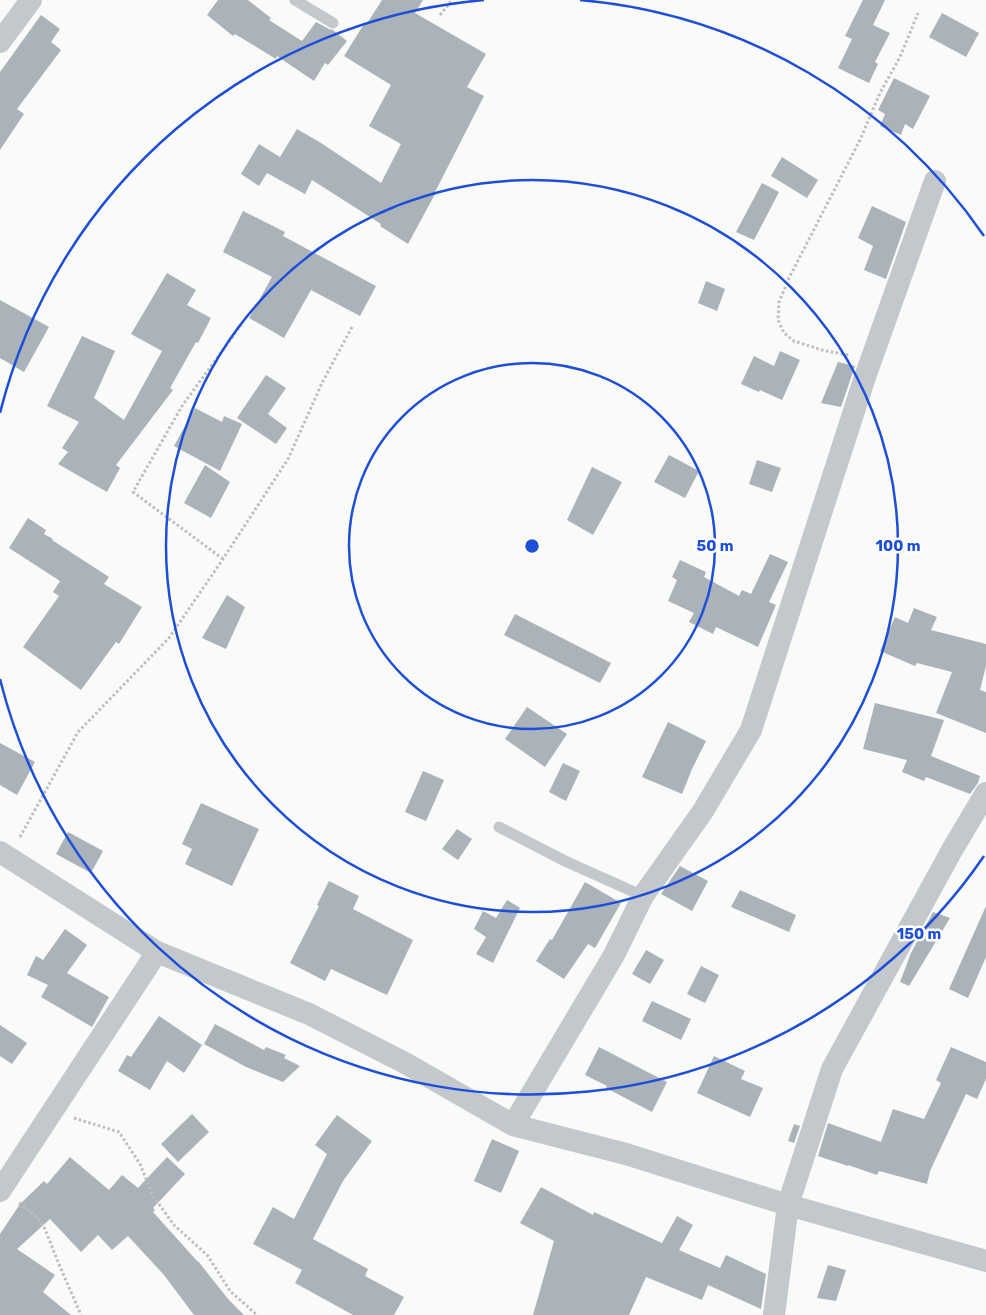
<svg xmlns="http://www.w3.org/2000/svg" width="986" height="1315" viewBox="0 0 986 1315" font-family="Rubik,sans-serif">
  <rect width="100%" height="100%" fill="#fafaf8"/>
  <path fill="#aab3b9" d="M218 0H248L271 18 269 20 302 41 316 22 329 29 333 30 347 41 328 65 325 63 314 81 277 56 276 59 235 34 233 36 207 15Z
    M382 0H423L415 13 486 54 467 87 484 96 434 194H435L408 244 380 226 381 224 312 180 305 194 267 173 259 186 241 174 259 144 280 157 297 129 321 143 381 183 401 144 369 126 391 85 344 56 364 24 366 25Z
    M863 0H885L873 25 890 33 875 62 878 64 869 83 838 68 852 39 845 36Z
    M942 13 979 33 966 57 929 37Z
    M41 15 60 29 51 42 61 50 17 109 24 114 0 150V72Z
    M894 78 930 96 913 129 905 124 901 135 880 126 885 114 878 110Z
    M782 157 818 180 807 198 771 176Z
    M762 183 779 192 754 240 736 232Z
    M872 206 906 222 886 279 864 270 873 246 858 238Z
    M243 211 285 232 283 236 376 286 360 316 311 290 284 338 249 318 272 277 223 252Z
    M167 273 196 290 187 305 211 318 198 343 196 342 170 388 173 390 116 465 120 468 107 492 58 464 68 452 62 448 79 422 47 406 82 336 115 351 94 398 124 420 162 351 131 334Z
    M706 281 725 289 717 311 698 303Z
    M0 300 49 327 24 372 0 358Z
    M780 351 800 360 782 400 760 390 759 392 741 384 754 356 774 366Z
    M838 362 855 366 841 407 821 403Z
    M266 375 286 388 268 414 287 428 276 444 237 418Z
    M195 408 222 422 224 416 242 424 220 471 174 446Z
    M669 455 699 471 685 498 654 482Z
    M757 460 781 468 772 492 749 484Z
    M205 465 230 482 211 518 184 503Z
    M592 467 622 482 593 535 567 520Z
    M28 518 46 530 44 534 53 539 52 540 109 577 104 584 142 607 119 644 116 642 81 690 23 647 59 596 53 592 60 581 9 548Z
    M770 554 788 562 769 602 776 605 758 647 716 627 713 634 689 622 694 613 668 601 677 580 672 577 680 560 706 572 704 577 739 596 742 590 751 594Z
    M227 595 245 607 226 649 202 638Z
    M914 608 937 617 931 630 986 644V666L980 690 986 692V733L936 713 952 672 917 663 915 666 880 651 895 617 908 623Z
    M515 614 611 663 600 683 504 635Z
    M875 703 944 720 931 756 980 776 978 783 970 794 926 777 924 781 902 772 907 760 863 749Z
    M527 707 567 734 545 767 505 739Z
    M668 722 706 741 692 769 682 794 642 777Z
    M0 743 35 762 17 795 0 785Z
    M563 763 580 771 566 801 549 792Z
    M423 771 444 780 426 821 405 812Z
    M201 803 259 829 232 886 185 864 192 849 182 844Z
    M457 829 472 839 458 860 442 849Z
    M68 832 103 851 91 873 56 854Z
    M680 866 708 881 692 911 661 894Z
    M329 881 359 896 353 909 413 940 387 995 331 969 325 981 290 963 319 906 317 905Z
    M585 882 621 903 595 948 588 944 564 979 536 961 550 939 552 940Z
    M740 890 796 915 789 932 731 907Z
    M507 900 520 908 493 963 476 954 486 937 474 929 483 911 496 918Z
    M986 906V957L968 998 949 989Z
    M933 912 950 918 909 986 900 982 911 953Z
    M65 929 87 945 67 973 109 997 92 1027 41 997 48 985 27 975 36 956 43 960Z
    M646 950 664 960 650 984 632 974Z
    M701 966 719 975 705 1003 687 994Z
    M652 1001 691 1019 681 1040 642 1021Z
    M159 1016 202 1045 184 1073 167 1061 150 1090 118 1071 127 1055 131 1057Z
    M215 1024 264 1050 266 1047 286 1055 284 1058 300 1066 283 1082 246 1067 204 1044Z
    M0 1025 27 1043 12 1064 0 1056Z
    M599 1047 667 1082 652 1112 606 1088 607 1086 585 1075Z
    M951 1047 986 1062V1079L977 1099 966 1094 930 1171 927 1184 879 1171 877 1175 848 1165V1166L818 1156 828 1123 881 1142 893 1109 924 1119 941 1083 936 1080Z
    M714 1056 745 1071 741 1079 763 1088 750 1117 697 1093Z
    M192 1114 209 1132 178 1162 161 1144Z
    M337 1115 372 1141 343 1181 313 1239 368 1269 365 1276 404 1297 394 1315H353L295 1283 302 1270 253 1244 273 1207 294 1219 327 1154 315 1145Z
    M794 1124 800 1126 794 1143 788 1141Z
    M492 1139 519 1151 501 1193 474 1181Z
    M70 1157 109 1190 122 1175 138 1188 167 1157 185 1174 153 1208 155 1210 153 1212 198 1262V1261L228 1299 244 1315H194L164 1275 128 1236 112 1250 98 1235 81 1252 50 1219 17 1249 55 1275 43 1292 71 1315H0V1234L20 1204 44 1181 47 1184Z
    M541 1187 593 1215 594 1212 662 1243 677 1216 693 1225 679 1250 720 1268 726 1255 766 1274 761 1309 708 1285 702 1300 646 1277 629 1315H533L554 1241 520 1223Z
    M828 1265 846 1270 836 1301 817 1298Z"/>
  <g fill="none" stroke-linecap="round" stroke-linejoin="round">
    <path stroke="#bbbfc2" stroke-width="3" stroke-dasharray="2.5 2.5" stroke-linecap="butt" d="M440 15 452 0
      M848 355 822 350 794 341 784 333 778 320 779 302 789 278 860 140 880 93 900 57 918 13
      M223 559 133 492 182 406 241 325
      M20 837 78 732 169 638 223 559 288 459 323 381 352 327
      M74 1118 119 1132 140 1164 153 1196 174 1225 208 1256 230 1291 257 1315
      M19 1203 37 1217 45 1229 58 1262 81 1315"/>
    <path stroke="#c3c8cc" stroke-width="11" d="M295 0 333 23
      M499 827 565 861 643 896"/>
    <path stroke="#c3c8cc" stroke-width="22" d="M0 42 31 0
      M0 852 157 952 309 1014 405 1063 513 1125 626 1154 788 1205 986 1261
      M513 1125 614 955 643 896 703 811 751 730 865 377 935 181
      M0 1191 157 952
      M774 1315 788 1205 832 1069 952 850 986 793"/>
  </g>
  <g fill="none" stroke="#1d4ed8" stroke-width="2.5">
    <circle cx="532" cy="546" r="183"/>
    <circle cx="532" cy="546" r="366"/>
    <path d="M984 856A548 548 0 0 1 0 679M0 413A548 548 0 0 1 484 0M580 0A548 548 0 0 1 984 236"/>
  </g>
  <circle cx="532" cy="546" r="8" fill="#1d4ed8" stroke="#fff" stroke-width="2.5"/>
  <g font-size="15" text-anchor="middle" font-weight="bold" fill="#1d4ed8" stroke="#fff" stroke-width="5" stroke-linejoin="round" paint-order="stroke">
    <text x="715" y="551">50 m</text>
    <text x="898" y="551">100 m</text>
    <text x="919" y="939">150 m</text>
  </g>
</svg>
